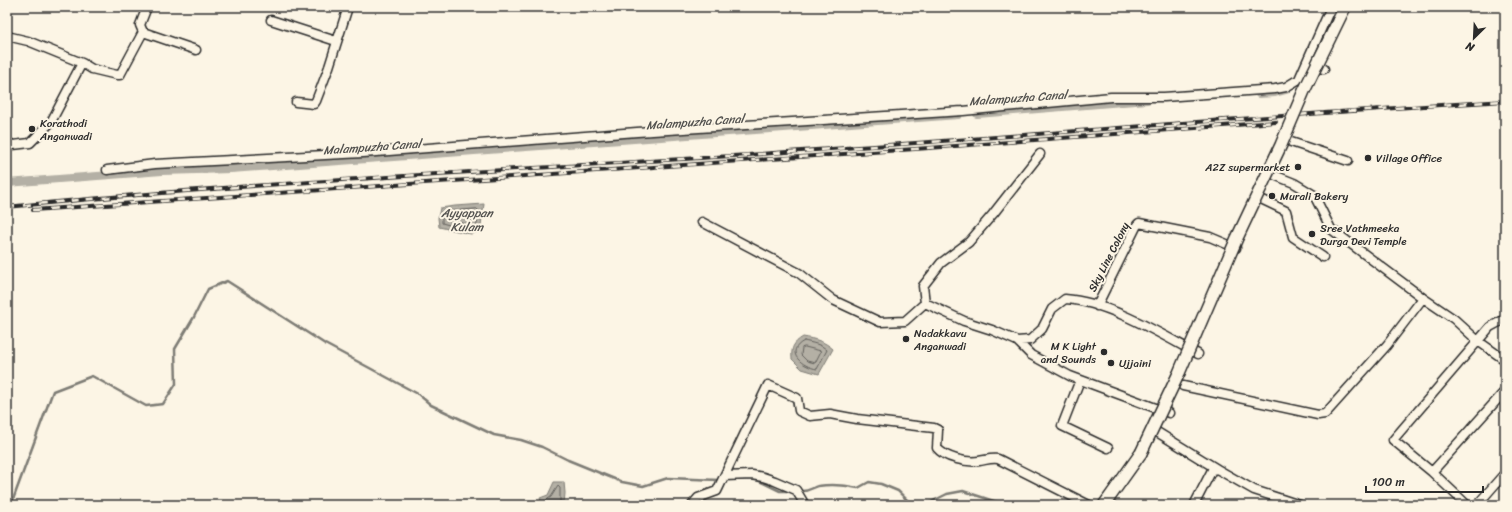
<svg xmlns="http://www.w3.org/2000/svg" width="1512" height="512" viewBox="0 0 1512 512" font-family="Sriracha,sans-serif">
  <rect width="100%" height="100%" fill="#fcf5e5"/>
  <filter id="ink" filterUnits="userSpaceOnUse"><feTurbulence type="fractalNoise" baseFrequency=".025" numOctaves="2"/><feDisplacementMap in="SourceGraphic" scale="8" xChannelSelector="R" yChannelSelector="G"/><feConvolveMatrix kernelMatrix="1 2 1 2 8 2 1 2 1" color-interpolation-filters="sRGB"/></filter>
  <g filter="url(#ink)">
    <path fill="#b4b0a5" stroke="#7d7b74" d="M484 204 481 225 477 232 471 234 439 227 438 218 440 208 455 206Z
      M803 337C815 339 824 341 833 349L819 374 802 369 792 359C791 348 793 343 803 337Z
      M554 482H564L565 493 564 505H538L541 501 540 498 548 495Z"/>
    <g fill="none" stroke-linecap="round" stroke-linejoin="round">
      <path stroke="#62605c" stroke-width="1" d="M477 209 479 211 477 224 474 229H463L442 223V218L444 212Z
        M471 214 473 216 472 222 470 225 449 220 447 219 449 216Z
        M804 341C812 343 821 344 827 350L817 369C803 367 783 352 804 341Z
        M805 347 821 351 815 363 807 361 801 355 802 348Z
        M543 505 546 500 551 497 558 486 560 488V505"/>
      <path stroke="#7d7b74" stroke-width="2.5" d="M724 480 755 479 780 491H791
        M800 491C809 492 811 488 818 486 832 484 845 485 858 488L869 482 881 484 898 491 908 501 920 505
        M11 505 53 391 92 376 146 406 163 404 176 384 175 349 194 317 208 289 227 281 325 344 418 394 431 405 494 435 521 440 542 447 568 460 622 482 643 486 668 478 719 480
        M925 505 947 494 963 491 1006 505"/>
      <path stroke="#b4b0a5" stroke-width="8" d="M1259 94 1275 93 1286 90
        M977 114 1147 100
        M7 183 162 171 231 169 958 115"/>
      <defs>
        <path id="street" d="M271 20 336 41
          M143 32 196 50
          M7 36 28 41 82 63 92 69 117 75H120L143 32 140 25 147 7
          M1310 66 1324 69
          M296 102 314 104 316 101 329 67 348 7
          M7 142 13 145 30 143 51 122 82 63
          M1291 142 1348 161
          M107 170 155 164 363 153 637 132 963 111 1111 97H1164L1275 89 1286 87 1299 79 1331 7
          M1274 175 1294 183 1314 195 1331 229 1423 298
          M1261 199 1286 211 1293 237 1323 257
          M702 222 799 273 833 300 880 322 905 321 925 303 964 321 992 330 1017 341 1031 355 1070 376 1169 413
          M925 303 923 286 941 263 969 242 993 214 1040 154
          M1097 306 1137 225 1139 223 1210 237 1236 248
          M1505 319 1490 327 1393 440 1432 472 1505 391
          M1017 341 1030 340 1042 329 1052 309 1065 299C1109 302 1159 333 1198 354
          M1080 380 1062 426 1108 448
          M1183 386 1318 415 1325 414 1387 345 1423 298 1454 319 1478 341 1505 360
          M1157 432 1217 469
          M1432 472 1467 505
          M724 476 752 475 763 477 775 481 796 490 805 505
          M692 505 698 498 717 491 768 385 797 398 799 411 810 416 830 414 857 419 934 428 938 430 937 448C945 458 967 463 979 461 986 460 991 458 998 459L1089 505
          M1194 505 1212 470 1217 469 1254 490 1300 505
          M1477 505 1505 473"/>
        <path id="secondary" d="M1104 505 1141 453"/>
      </defs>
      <use href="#street" stroke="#2b2b2b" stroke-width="11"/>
      <use href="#secondary" stroke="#2b2b2b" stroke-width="14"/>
      <use href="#street" stroke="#fcf5e5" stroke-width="8"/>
      <use href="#secondary" stroke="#fcf5e5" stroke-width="11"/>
      <defs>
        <path id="rail" d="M7 207C242 183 479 172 715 157 978 140 1241 117 1505 101
          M33 210 915 149 1276 122"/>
      </defs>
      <use href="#rail" stroke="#2b2b2b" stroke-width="4"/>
      <use href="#rail" stroke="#fcf5e5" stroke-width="2.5" stroke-dasharray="8" stroke-linecap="butt"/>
      <defs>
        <path id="secondary-bridge" d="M1141 453 1179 373 1237 238 1281 145 1304 91 1345 7"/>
      </defs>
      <use href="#secondary-bridge" stroke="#2b2b2b" stroke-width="14" stroke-linecap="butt"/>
      <use href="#secondary-bridge" stroke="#fcf5e5" stroke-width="11"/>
    </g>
  </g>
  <g fill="#2b2b2b" stroke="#fcf5e5" stroke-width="1.5">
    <circle cx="32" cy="129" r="4"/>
    <circle cx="1368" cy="158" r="4"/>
    <circle cx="1298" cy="167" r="4"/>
    <circle cx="1272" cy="196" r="4"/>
    <circle cx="1312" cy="234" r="4"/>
    <circle cx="906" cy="339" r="4"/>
    <circle cx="1104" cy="352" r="4"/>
    <circle cx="1111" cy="363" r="4"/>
  </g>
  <g text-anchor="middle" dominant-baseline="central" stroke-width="4" stroke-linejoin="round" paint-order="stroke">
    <g font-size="11" fill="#2b2b2b" stroke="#fcf5e5" text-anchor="start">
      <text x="40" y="123">Korathodi<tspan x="40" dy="13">Anganwadi</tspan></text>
      <text x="1376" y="158">Village Office</text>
      <text x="1290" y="167" text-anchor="end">A2Z supermarket</text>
      <text x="1280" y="196">Murali Bakery</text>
      <text x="1320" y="228">Sree Vathmeeka<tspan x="1320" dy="13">Durga Devi Temple</tspan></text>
      <text x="914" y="333">Nadakkavu<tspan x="914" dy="13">Anganwadi</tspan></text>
      <text x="1096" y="346" text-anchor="end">M K Light<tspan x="1096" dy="13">and Sounds</tspan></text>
      <text x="1119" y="363">Ujjaini</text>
    </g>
    <g font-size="11" fill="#2b2b2b" stroke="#fcf5e5">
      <text transform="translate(1109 257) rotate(-63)">Sky Line Colony</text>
    </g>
    <g font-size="12" font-style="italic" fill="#545350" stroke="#fcf5e5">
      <text transform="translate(1018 98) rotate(-4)">Malampuzha Canal</text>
      <text transform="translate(695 122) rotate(-4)">Malampuzha Canal</text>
      <text transform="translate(372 147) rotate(-4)">Malampuzha Canal</text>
      <text x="467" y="213">Ayyappan<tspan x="467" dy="14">Kulam</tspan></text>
    </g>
  </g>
  <rect width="1512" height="512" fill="none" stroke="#fcf5e5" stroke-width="24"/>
  <rect x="12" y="12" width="1488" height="488" fill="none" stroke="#2b2b2b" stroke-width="1.5" filter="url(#ink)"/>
  <g transform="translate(1474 38) rotate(204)" stroke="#fcf5e5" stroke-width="3" paint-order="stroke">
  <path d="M0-3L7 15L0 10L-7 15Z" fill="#2b2b2b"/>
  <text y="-6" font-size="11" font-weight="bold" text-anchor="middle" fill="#2b2b2b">N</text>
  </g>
  <path d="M1366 486v6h117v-6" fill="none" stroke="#2b2b2b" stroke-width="2"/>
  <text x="1372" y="486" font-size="12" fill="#2b2b2b" stroke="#fcf5e5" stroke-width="3" paint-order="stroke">100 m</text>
</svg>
